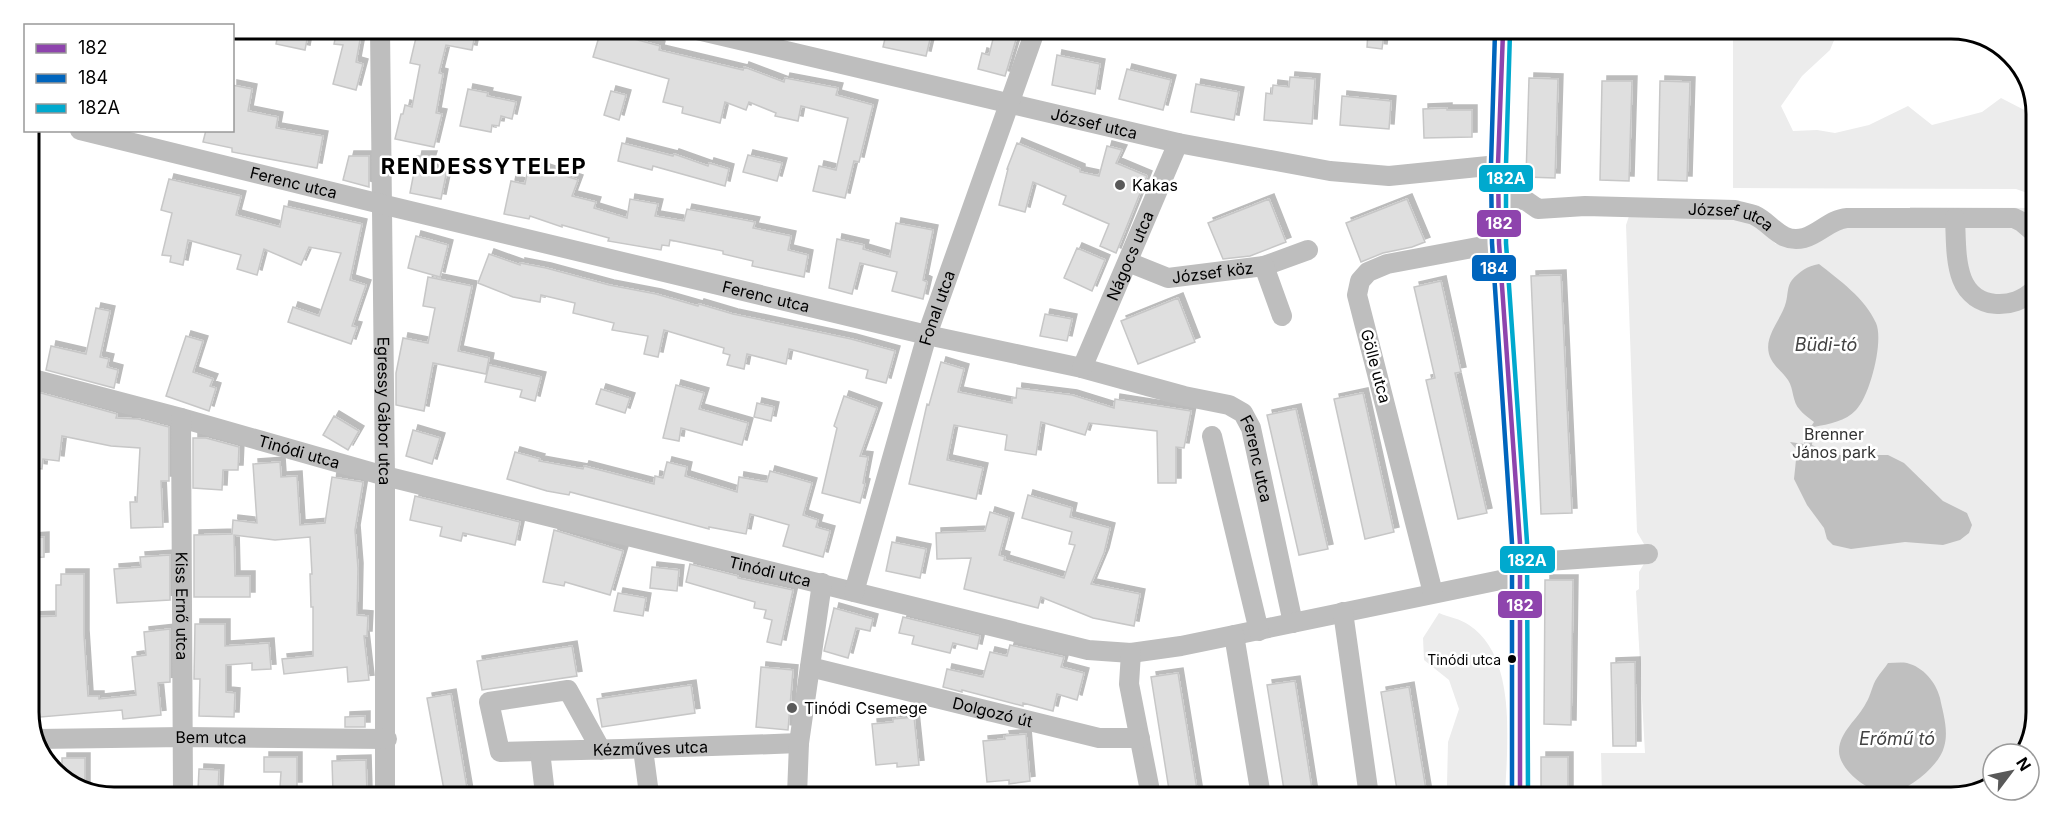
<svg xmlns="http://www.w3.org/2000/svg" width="2065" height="826" viewBox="0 0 2065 826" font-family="Inter,sans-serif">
  <defs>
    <filter id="shadow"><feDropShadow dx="5" dy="-5" stdDeviation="0" flood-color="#0004"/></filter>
  </defs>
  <rect width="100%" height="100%" fill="#fff"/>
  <path fill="#ececec" d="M1733 33H1837L1830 50 1802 76 1781 106 1793 131 1817 130 1835 133 1869 125 1908 106 1932 125 1982 112 2001 98 2034 115 2036 124V196L2016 189 1733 188Z
    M1910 207 2036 208 2032 740 2022 754H1993V783L1952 797H1602L1601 753H1645L1636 591 1639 589V572L1645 562 1644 544 1637 532 1626 225 1629 216 1747 219 1776 244 1796 246 1850 221 1909 223Z
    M1439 613C1448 617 1461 619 1469 625 1518 657 1507 746 1505 796H1451L1447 785 1448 742 1459 709 1449 680 1424 660 1423 638Z"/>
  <path fill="#bfbfbf" d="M1819 264C1839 280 1865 298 1876 323 1884 341 1870 396 1856 410 1846 421 1829 424 1814 427L1812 445 1833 455H1888L1904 463 1943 501 1967 513 1972 525 1969 533 1960 540 1943 545 1905 542 1851 549 1833 545 1827 539 1824 528 1807 505 1794 479 1797 450 1790 442 1804 444 1805 425H1812L1814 422C1809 418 1803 414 1800 410 1792 402 1794 389 1788 380 1782 371 1772 365 1769 354 1764 335 1782 319 1786 302 1788 295 1787 286 1792 280 1799 272 1807 266 1819 264Z
    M1888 663C1894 663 1901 662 1907 663 1923 667 1936 682 1940 698 1943 713 1949 731 1944 747 1940 765 1908 791 1890 793 1871 795 1838 770 1839 750 1840 731 1858 719 1866 703 1871 695 1872 685 1877 678 1880 673 1885 668 1888 663Z"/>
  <path fill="#dfdfdf" stroke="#c7c7c7" stroke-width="1.5" filter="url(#shadow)" d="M279 29H309L305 50 276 44Z
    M337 29H362L356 62 363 64 356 90 333 84 343 45 334 44Z
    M418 29H476L472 50 446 45 439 73 443 74 436 113 442 114 434 147 395 139 401 114H403L405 105 412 107 420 65 410 63Z
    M601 30 660 46 659 50 743 70 744 67 784 82 785 78 838 88 836 95 873 105 859 162 854 161 845 198 813 191 819 166 836 170 848 118 801 106 798 121 775 116 776 113 749 102 746 110 725 102 720 123 682 113 683 107 663 102 669 79 593 57Z
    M887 30 932 31 926 56 883 47Z
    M995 31 1018 33 1005 76 978 69 982 53 989 55Z
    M1368 32 1384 34 1382 49 1367 47Z
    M1057 55 1100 64 1095 94 1052 85Z
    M1127 69 1171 80 1163 110 1119 99Z
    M1290 77 1315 79 1312 124 1264 120 1266 93 1272 94 1273 85 1289 87Z
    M1529 78 1558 79 1555 178 1526 177Z
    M1602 81H1632L1629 181 1600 180Z
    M1660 81 1690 82 1687 181 1658 180Z
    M1196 84 1239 92 1234 120 1191 112Z
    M232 85 252 89 248 111 278 117 276 128 323 136 317 168 232 152V148L203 142 206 130H232Z
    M468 89 488 93 487 96 516 102 512 119 501 116 499 126 492 125 491 132 460 126Z
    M611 91 626 95 619 120 604 115Z
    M1342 96 1391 101 1389 129 1340 125Z
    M1447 108V110H1472V137L1424 138 1423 109Z
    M622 143 673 156 674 154 708 166 709 163 729 169 725 186 653 166 652 170 618 161Z
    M1017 143 1080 169V172L1099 176 1107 146 1122 150 1116 163 1147 176 1116 253 1100 246 1109 224 1063 204 1066 196 1033 182 1025 212 999 205 1008 169H1007Z
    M748 155 782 163 777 181 743 172Z
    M349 156H369V187L343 180Z
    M417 156H432L429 166 447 170 441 199 410 193Z
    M529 164 578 180 572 196 596 202 594 208 627 218 630 199 658 204 655 216 684 221 687 209 755 222 753 228 791 236 788 250 808 255 804 277 752 266 753 261 723 254V251L670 240 669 246 662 245 661 250 608 241 609 238 562 225V227L530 216 529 219 504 214 511 181 525 184Z
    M169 179 241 196 236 215 280 227 284 206 362 224 350 280 366 285 352 326 357 327 351 344 288 322 293 307 319 316 341 253 309 247 301 265 264 249 257 275 237 269 241 255 188 240 183 265 170 262 171 256 162 255 172 213 161 210Z
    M1269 199 1286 242 1250 256 1223 259 1208 223Z
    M1407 199 1425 242 1412 247 1383 253 1361 262 1346 223Z
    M896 223 933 230 923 280 927 282 923 299 892 291 897 272 860 263 852 294 829 288 837 239 864 245 863 249 890 257Z
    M416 236 448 245 440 277 408 268Z
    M1077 248 1105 260 1092 291 1064 278Z
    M489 254 520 265V263L546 268 609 285 656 294 698 306 699 304 733 314 851 339 895 351 886 383 866 378 868 370 789 349 786 364 747 354 744 369 727 365 730 355 723 353 724 348 664 330 658 357 644 354 648 336 612 330 614 323 573 313 575 303 541 295 540 302 513 297 478 283Z
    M1561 275 1572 513 1541 514 1531 276Z
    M428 277 472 286 458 351 489 358 486 374 433 363 424 411 396 405V373L403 338 428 343 435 308 423 306Z
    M1441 281 1461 372 1455 373 1487 513 1458 519 1426 380 1435 378 1414 287Z
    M1178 298 1195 342 1138 364 1121 321Z
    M96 308 110 311 100 357 109 359 107 367 118 370 114 388 46 370 51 346 86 354Z
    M1045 314 1072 319 1067 341 1040 336Z
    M186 336 203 341 193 372 213 379 210 386 216 388 209 411 166 396Z
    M941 362 964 369 958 392 1012 403V398H1016L1017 388 1072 395 1114 408 1115 399 1191 411 1184 448 1176 447V483H1158L1157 431 1089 423 1085 435 1041 422 1036 455 1005 450 1007 435 954 425 947 460 983 468 976 499 909 484 927 404 929 405Z
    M489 365 541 377 535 401 520 397 522 390 485 382Z
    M676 385 704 393 699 409 748 423 742 445 681 428 679 441 663 438Z
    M601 389 630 398 625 413 596 404Z
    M29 393H41L117 414 116 418 138 419 169 427V481H161L163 527 131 528 130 502H137L140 448 111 446 62 436 59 461 43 459 42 469 29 467Z
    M1363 393 1394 532 1365 539 1334 399Z
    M844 396 877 408 860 456 868 457 863 483 865 484 860 503 822 493 837 428 834 426Z
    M757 403 774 407 771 421 754 417Z
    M1296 409 1328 549 1299 555 1267 415Z
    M334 416 359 431 348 450 323 435Z
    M413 430 440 438 432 464 406 456Z
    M193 438H206L239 447 238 470H223L222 490 193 488Z
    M515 452 540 459 539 461 583 469 584 466 654 484 655 476 663 478 667 462 687 467 685 476 737 492 739 477 767 482 770 471 812 483 803 515 818 520 816 527 830 531 823 557 783 546 789 525 750 514 746 534 709 527V529L570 492 569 495 547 491 507 479Z
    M280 462 281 477 297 476 300 525 325 523 332 477 363 482 355 530 358 568 357 615 368 616 367 636H364L369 680 348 682 347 667 284 674 282 659 313 656V607H311L310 574H312L310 537 275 540 234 535 235 576H250V597H194V535L232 534 233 520 257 523 253 464Z
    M1028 495 1072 508 1070 517 1110 528 1104 553 1091 584 1140 594 1134 626 1093 618 1041 597 1038 608 964 589 971 558 937 559 936 533 985 531 990 512 1009 518 999 555 1005 557 1004 560 1064 578 1075 545 1069 544 1072 532 1022 518Z
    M415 496 520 522 515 545 463 533 461 541 440 536 442 527 410 520Z
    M554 530 623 551 610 595 565 582 564 586 543 582Z
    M44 537V557L29 558V538Z
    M892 542 926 549 920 578 886 571Z
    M170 555V600L117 603 114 569 141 567 140 557Z
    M690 564 738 576V578L793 590 781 645 767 642 772 620 764 618 766 610 754 608 755 602 686 582Z
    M652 567 679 570 677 591 650 588Z
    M61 574H84V635L88 696H99V699L136 695 132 657 146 655 144 632 170 629V682L158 683 161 715 123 719 122 710 29 718V617L56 616V585H61Z
    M1545 580H1573L1571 725 1544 724Z
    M618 593 646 598 643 616 614 611Z
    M834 608 873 619 870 631 856 628 848 658 824 651Z
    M903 617 980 636 977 649 953 643 950 653 912 644 914 636 899 633Z
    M195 624H225V646L269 643 271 669 252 670V663L226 665V692L235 693 234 717 199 716 200 679H194Z
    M1010 645 1064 657 1061 667 1084 673 1077 700 1057 694 1053 711 1023 703V706L962 690V692L943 687 947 669 983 677 990 652 1007 656Z
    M572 646 577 676 482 690 477 661Z
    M1635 662 1636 746H1613L1611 663Z
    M761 667 793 670 788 730 756 727Z
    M1178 673 1198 796H1170L1151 677Z
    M1295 681 1313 796H1285L1267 685Z
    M691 685 695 713 602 727 597 699Z
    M1409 687 1427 796H1398L1381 692Z
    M451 694 468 794H451V789L444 790 427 698Z
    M365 716V727H345V717Z
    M914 717 919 765 897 767V763L876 765 872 724 893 722V719Z
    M1026 734 1030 781 1009 784V780L987 782 983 741 1005 739 1004 736Z
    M264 757H297V787H280L281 772H264Z
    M1541 757H1568V797L1541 796Z
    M62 758H85V792L62 776Z
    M366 760 367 794 333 793 332 761Z
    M199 769 219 770 218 791 198 790Z"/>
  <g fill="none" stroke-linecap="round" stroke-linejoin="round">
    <g stroke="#bebebe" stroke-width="20">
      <path id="s1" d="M380 29 385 476V794"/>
      <path id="s2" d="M697 30 1178 143 1330 171 1389 176 1498 165"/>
      <path d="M1503 32 1498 165 1499 243 1520 543V796"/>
      <path id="s3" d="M80 130 381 204 927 335 1082 368 1184 396 1229 405 1243 413 1251 428 1293 623"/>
      <path id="s4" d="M1498 199 1525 200 1538 209 1585 206 1735 210C1741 212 1748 213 1754 215 1772 223 1780 244 1804 238 1819 234 1831 219 1847 218H2014L2022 222 2035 233"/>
      <path d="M1955 218C1956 237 1955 261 1962 279 1974 310 2014 311 2035 289"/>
      <path id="s5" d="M1128 262 1168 278 1264 266 1308 250"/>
      <path d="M1264 266 1282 316"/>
      <path id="s6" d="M1082 368 1178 143"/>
      <path id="s7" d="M29 378 181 418 385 476 1088 650 1131 653 1181 646 1520 576"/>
      <path id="s8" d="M181 418 183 793"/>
      <path d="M1212 436 1259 631"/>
      <path d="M1520 563 1648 554"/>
      <path id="s9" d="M854 592 927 335 1035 31"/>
      <path d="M1433 593 1357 295 1360 281 1368 272 1387 264 1499 243"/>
      <path d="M1343 612 1369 796"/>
      <path d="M1234 635 1261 796"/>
      <path d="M1131 653 1129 684 1151 796"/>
      <path id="s10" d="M810 667 1099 738H1140"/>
      <path id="s11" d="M37 739 184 737 387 739"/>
      <path d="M643 749 649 794"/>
      <path id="s12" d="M601 750 568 690 489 702 500 752C600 750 699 747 799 743"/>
      <path d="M540 751 545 794"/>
      <path d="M797 795 799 743 822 583"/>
    </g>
    <defs>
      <path id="bus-1" d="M1503 32 1498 165 1499 243 1520 543V796"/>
      <path id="bus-2" d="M1495 32 1491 165 1492 243 1512 543V796"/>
      <path id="bus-3" d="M1510 32 1506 165V243L1527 542 1528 796"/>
    </defs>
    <use href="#bus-1" stroke="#fff" stroke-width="9"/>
    <use href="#bus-2" stroke="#fff" stroke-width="9"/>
    <use href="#bus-3" stroke="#fff" stroke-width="9"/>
    <use href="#bus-1" stroke="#8e44ad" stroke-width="4.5"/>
    <use href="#bus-2" stroke="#0065bd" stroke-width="4.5"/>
    <use href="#bus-3" stroke="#00a9ce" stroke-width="4.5"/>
  </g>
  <g fill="#595959" stroke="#fff" stroke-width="2">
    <circle cx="1120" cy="185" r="6"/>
    <circle cx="792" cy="708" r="6"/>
  </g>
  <circle fill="#000" stroke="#fff" stroke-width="2" cx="1512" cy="659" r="5"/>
  <g text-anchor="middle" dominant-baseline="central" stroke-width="5" stroke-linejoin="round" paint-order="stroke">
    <g font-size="14" fill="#000" stroke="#fff" text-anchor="end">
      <text x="1501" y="659">Tinódi utca</text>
    </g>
    <g font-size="16" fill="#000" stroke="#fff">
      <text stroke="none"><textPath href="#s2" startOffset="408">József utca</textPath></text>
      <text stroke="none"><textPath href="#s3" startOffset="220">Ferenc utca</textPath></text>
      <text stroke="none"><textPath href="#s4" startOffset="237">József utca</textPath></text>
      <text stroke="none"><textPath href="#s6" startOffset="122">Nágocs utca</textPath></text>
      <text stroke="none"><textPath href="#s5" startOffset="88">József köz</textPath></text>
      <text stroke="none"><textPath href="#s3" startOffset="706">Ferenc utca</textPath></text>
      <text stroke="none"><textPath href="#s9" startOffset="296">Fonal utca</textPath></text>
      <text transform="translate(1376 366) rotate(75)">Gölle utca</text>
      <text stroke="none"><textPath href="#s1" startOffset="382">Egressy Gábor utca</textPath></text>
      <text stroke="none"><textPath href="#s7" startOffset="280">Tinódi utca</textPath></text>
      <text stroke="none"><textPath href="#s3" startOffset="1246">Ferenc utca</textPath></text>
      <text stroke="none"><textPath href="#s7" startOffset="766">Tinódi utca</textPath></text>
      <text stroke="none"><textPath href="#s8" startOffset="188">Kiss Ernő utca</textPath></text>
      <text stroke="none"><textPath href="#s10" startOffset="188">Dolgozó út</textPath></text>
      <text stroke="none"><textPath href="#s11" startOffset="174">Bem utca</textPath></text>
      <text stroke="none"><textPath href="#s12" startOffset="350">Kézműves utca</textPath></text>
    </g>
    <g font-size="16" fill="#000" stroke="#fff" text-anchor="start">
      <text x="1132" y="185">Kakas</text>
      <text x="804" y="708">Tinódi Csemege</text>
    </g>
    <g font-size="16" fill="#333" stroke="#fff">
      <text x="1834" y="434">Brenner<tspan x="1834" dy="18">János park</tspan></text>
    </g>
    <g font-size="18" font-style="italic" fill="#444" stroke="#fff">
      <text x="1826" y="344">Büdi-tó</text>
      <text x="1897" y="738">Erőmű tó</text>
    </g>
    <g font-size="22" font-weight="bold" letter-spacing="1.5" fill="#000" stroke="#fff">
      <text x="484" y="166">RENDESSYTELEP</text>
    </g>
  </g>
  <path d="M0 0H2065V826H0ZM114 39H1951A75 75 0 0 1 2026 114V712A75 75 0 0 1 1951 787H114A75 75 0 0 1 39 712V114A75 75 0 0 1 114 39Z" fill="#fff" fill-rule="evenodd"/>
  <path fill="none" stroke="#000" stroke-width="3" d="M114 39H1951A75 75 0 0 1 2026 114V712A75 75 0 0 1 1951 787H114A75 75 0 0 1 39 712V114A75 75 0 0 1 114 39Z"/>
  <g stroke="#fff" stroke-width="2">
    <rect x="1478" y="164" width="56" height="29" rx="6" fill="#00a9ce"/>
    <rect x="1476" y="209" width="46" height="29" rx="6" fill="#8e44ad"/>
    <rect x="1471" y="254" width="46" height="28" rx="6" fill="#0065bd"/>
    <rect x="1499" y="545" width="57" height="29" rx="6" fill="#00a9ce"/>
    <rect x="1497" y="590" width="46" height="29" rx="6" fill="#8e44ad"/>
  </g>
  <g font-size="16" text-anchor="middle" font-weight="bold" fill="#fff">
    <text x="1506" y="184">182A</text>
    <text x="1499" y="229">182</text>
    <text x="1494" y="274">184</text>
    <text x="1527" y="566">182A</text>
    <text x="1520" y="611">182</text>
  </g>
  <rect x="24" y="24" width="210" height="108" fill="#ffffff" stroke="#999999" stroke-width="1.5"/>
  <rect x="36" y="44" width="30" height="9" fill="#8e44ad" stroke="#999999" stroke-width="1.5"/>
  <text x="78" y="54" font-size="18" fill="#000000">182</text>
  <rect x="36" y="74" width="30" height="9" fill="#0065bd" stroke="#999999" stroke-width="1.5"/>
  <text x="78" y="84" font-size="18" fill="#000000">184</text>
  <rect x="36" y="104" width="30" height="9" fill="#00a9ce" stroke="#999999" stroke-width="1.5"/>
  <text x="78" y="114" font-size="18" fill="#000000">182A</text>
  <g transform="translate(2011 772) rotate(58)"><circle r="28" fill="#ffffff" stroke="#999999" stroke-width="1.5"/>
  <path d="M0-4.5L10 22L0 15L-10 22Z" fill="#595959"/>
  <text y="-9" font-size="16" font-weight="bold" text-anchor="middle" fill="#000000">N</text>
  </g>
</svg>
